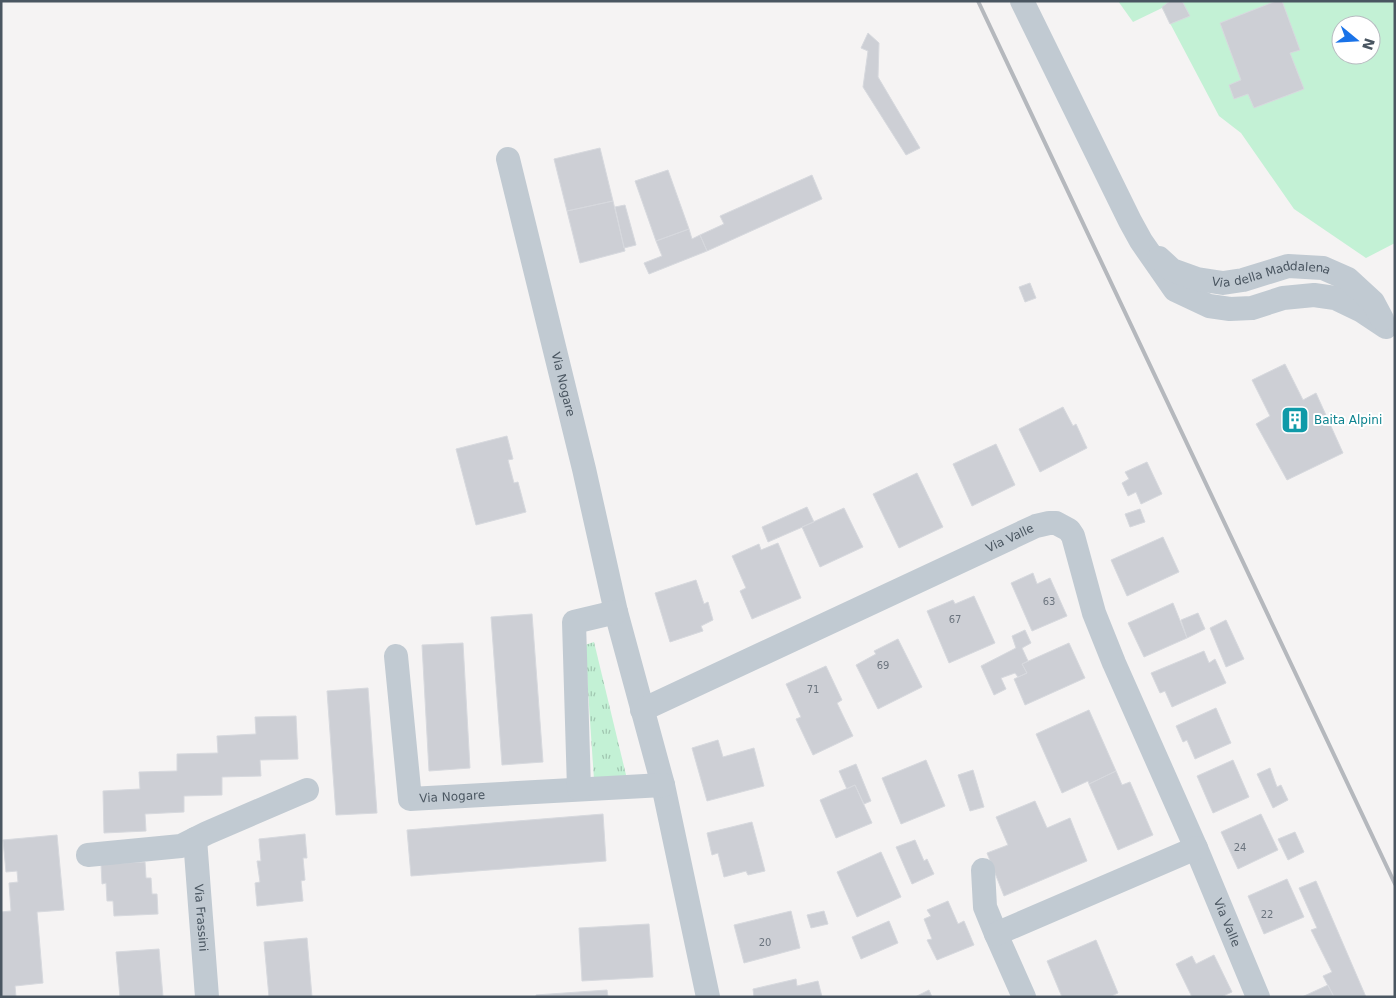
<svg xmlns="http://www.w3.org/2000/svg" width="1396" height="998" viewBox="0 0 1396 998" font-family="'DejaVu Sans',sans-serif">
  <defs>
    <pattern id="grass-tufts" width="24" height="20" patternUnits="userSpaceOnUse" patternTransform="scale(1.25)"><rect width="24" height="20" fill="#c3f1d5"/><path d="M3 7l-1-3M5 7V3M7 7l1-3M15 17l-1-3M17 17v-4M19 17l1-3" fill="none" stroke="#a0c6b0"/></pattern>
  </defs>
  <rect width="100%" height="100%" fill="#f5f3f3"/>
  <path fill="url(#grass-tufts)" d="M594 642 627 779 594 780 585 645Z"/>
  <path fill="#c3f1d5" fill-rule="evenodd" d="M1118 1H1395V243L1366 258 1294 209 1241 133 1219 116 1162 8 1133 22ZM1341 25H1371V55H1341Z"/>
  <path fill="#cdcfd5" stroke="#d7d9de" d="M1170 1H1182L1190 16 1170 24 1162 7Z
    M1276 1H1282L1300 50 1290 53 1304 89 1254 108 1248 94 1234 99 1229 85 1241 80 1220 23Z
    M868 33 879 43 878 77 920 148 906 155 863 87 868 51 861 48Z
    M600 148 613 201 567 211 554 159Z
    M668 170 689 229 656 241 635 181Z
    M812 175 822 199 707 251 700 235 724 224 720 216Z
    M613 201 625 251 580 263 567 211Z
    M625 205 636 245 624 248 615 207Z
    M689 229 692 239 700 235 707 251 649 274 644 263 662 256 656 241Z
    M1030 283 1036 298 1025 302 1019 287Z
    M1285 364 1303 400 1316 393 1343 453 1287 480 1256 424 1270 416 1252 380Z
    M1063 407 1073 426 1076 424 1087 448 1040 472 1019 429Z
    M507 436 513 459 508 460 514 483 518 482 526 512 476 525 456 449Z
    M996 444 1015 485 972 506 953 464Z
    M1147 462 1162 494 1141 504 1136 492 1128 496 1122 483 1129 479 1125 472Z
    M917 473 943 527 899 548 873 494Z
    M807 507 814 522 768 542 762 527Z
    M844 508 863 547 820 567 802 527Z
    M1140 509 1145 522 1130 527 1125 514Z
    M1163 537 1179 572 1127 596 1111 560Z
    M778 543 801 598 752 619 740 591 746 588 732 556 759 544 761 550Z
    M1033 573 1037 584 1050 578 1067 616 1032 631 1011 583Z
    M696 580 704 604 708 602 713 620 701 626 703 631 670 642 655 593Z
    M974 596 995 643 949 663 927 611 953 600 955 604Z
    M1173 603 1187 638 1144 657 1128 623Z
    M1198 613 1205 629 1187 638 1181 620Z
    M532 614 543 762 502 765 491 617Z
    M1226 620 1244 659 1226 667 1210 628Z
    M1025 630 1031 643 1022 648 1028 661 1022 664 1027 673 1018 677 1015 673 1001 678 1006 689 994 695 981 666 1016 648 1012 636Z
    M898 639 922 687 878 709 856 665 876 654 874 651Z
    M463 643 470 768 429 771 422 645Z
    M1069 643 1085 678 1025 705 1014 679 1027 673 1022 664Z
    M1204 651 1209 663 1215 659 1226 683 1172 707 1165 691 1160 693 1151 673Z
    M826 666 842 700 837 703 853 736 813 755 796 719 801 717 786 684Z
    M368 688 377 813 336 815 327 691Z
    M1216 708 1231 743 1195 759 1187 740 1183 742 1176 726Z
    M1089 710 1116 771 1089 784 1088 781 1062 793 1036 734Z
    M296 716 298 759 260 760 261 776 222 777V795L184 796V812L145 814 146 831 104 833 103 791 140 789 139 772 177 771V754L218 753 217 736 256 734 255 717Z
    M718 740 723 757 754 748 764 786 707 801 692 748Z
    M926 760 945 806 901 824 882 778Z
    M1233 760 1249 797 1213 813 1197 776Z
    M856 764 871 801 864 804 855 785 847 789 839 771Z
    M1270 768 1277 787 1281 785 1288 800 1273 808 1257 774Z
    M973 770 984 807 970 811 958 775Z
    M1116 771 1122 785 1130 782 1153 835 1118 850 1089 784Z
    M855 785 872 823 836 838 820 800Z
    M1035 801 1047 828 1070 818 1087 861 1004 896 987 853 1008 845 996 817Z
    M603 814 606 861 411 876 407 830Z
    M1261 814 1278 850 1238 869 1221 832Z
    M752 822 765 871 748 875 746 871 724 877 718 853 712 855 707 833Z
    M1295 832 1304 852 1288 860 1278 839Z
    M305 834 307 858H303L305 880 301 881 303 901 257 906 255 883 260 882 257 861H261L259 839Z
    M57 835 64 910 37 912 43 983 15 986 16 997H1V912L11 911 9 883 18 882 17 871 6 872 3 840Z
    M915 840 924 861 927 859 934 874 912 884 896 847Z
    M881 852 901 897 857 917 837 872Z
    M145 862 146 878H151L152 894H157L158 914 114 916 113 901H107L106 883 102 884 101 864Z
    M1287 879 1304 917 1264 934 1248 896Z
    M1316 881 1366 997H1334L1323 976 1332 972 1311 930 1317 928 1299 888Z
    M948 901 958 924 964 921 974 945 937 960 927 940 932 939 924 919 931 916 927 910Z
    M791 911 800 948 744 963 734 925Z
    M824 911 828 924 811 928 807 915Z
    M889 921 898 943 861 959 852 937Z
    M649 924 653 977 582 981 579 928Z
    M307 938 312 997H269L264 942Z
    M1096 940 1118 993 1109 997H1062L1047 961Z
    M159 949 163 997H120L116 952Z
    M1214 955 1232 992 1221 997H1192L1176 964 1192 956 1196 964Z
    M796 979 797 986 818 981 822 997H754L753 989Z
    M1328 985 1334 997H1302Z
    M607 990 608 997H536V995Z
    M929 990 932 997H915Z"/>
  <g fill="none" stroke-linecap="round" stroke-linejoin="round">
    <g stroke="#c1cad2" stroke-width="24">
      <path d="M1022 1 1130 221 1141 241 1175 290 1209 306 1230 309 1252 308 1283 298 1314 295 1335 298 1362 311 1386 327"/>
      <path id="s1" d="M508 159 584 469 616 612 663 785 708 997"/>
      <path id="s2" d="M1159 258 1172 270 1197 279 1223 283 1243 280 1288 266 1323 268 1348 279 1373 302 1382 319"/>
      <path id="s3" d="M396 656 410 799 663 785"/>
      <path id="s4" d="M642 710 1036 526 1049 523H1056L1069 530 1073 536 1094 613 1114 663 1196 848 1258 997"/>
      <path d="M579 789 574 622 616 612"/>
      <path id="s5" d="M195 839 207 997"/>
      <path d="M88 855 181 846 207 833 307 790"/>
      <path d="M983 870 985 907 996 934 1024 997"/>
      <path d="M996 934 1196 848"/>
    </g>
    <path stroke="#b5b8bd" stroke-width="4" d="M978 1 1395 884"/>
  </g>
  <defs>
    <symbol id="building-square" viewBox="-11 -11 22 22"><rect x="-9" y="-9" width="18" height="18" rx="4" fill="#0f9aa8" stroke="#fff"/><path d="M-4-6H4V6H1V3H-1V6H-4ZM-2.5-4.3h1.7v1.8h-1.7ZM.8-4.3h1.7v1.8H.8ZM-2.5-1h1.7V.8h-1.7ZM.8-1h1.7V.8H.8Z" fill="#fff"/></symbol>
  </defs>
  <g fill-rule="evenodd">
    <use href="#building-square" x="1279" y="404" width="32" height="32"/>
  </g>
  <g text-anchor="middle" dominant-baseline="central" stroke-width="4" stroke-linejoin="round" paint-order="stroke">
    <g font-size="10" fill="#6b747e">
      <text x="1049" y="601">63</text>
      <text x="955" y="619">67</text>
      <text x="883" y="665">69</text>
      <text x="813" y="689">71</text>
      <text x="1240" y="847">24</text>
      <text x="1267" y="914">22</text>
      <text x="765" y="942">20</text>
    </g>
    <g font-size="12" fill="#4a5661" stroke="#fff">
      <text stroke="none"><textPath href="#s2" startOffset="120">Via della Maddalena</textPath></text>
      <text stroke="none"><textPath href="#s1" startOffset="232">Via Nogare</textPath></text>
      <text stroke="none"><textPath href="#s4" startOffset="406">Via Valle</textPath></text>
      <text stroke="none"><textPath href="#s3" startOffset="186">Via Nogare</textPath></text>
      <text stroke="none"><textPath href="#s5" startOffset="79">Via Frassini</textPath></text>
      <text stroke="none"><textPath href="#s4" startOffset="894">Via Valle</textPath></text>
    </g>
    <g font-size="12" fill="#0d838f" stroke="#fff" text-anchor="start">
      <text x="1314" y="420">Baita Alpini</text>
    </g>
  </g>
  <rect width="1396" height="998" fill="none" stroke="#4a5661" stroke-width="5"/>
  <g transform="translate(1356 40) rotate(108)"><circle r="24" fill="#ffffff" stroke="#b7bbc0"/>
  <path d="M0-4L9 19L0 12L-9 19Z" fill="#1a73e8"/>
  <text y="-8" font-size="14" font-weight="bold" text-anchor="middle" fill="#4a5661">N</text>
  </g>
</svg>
